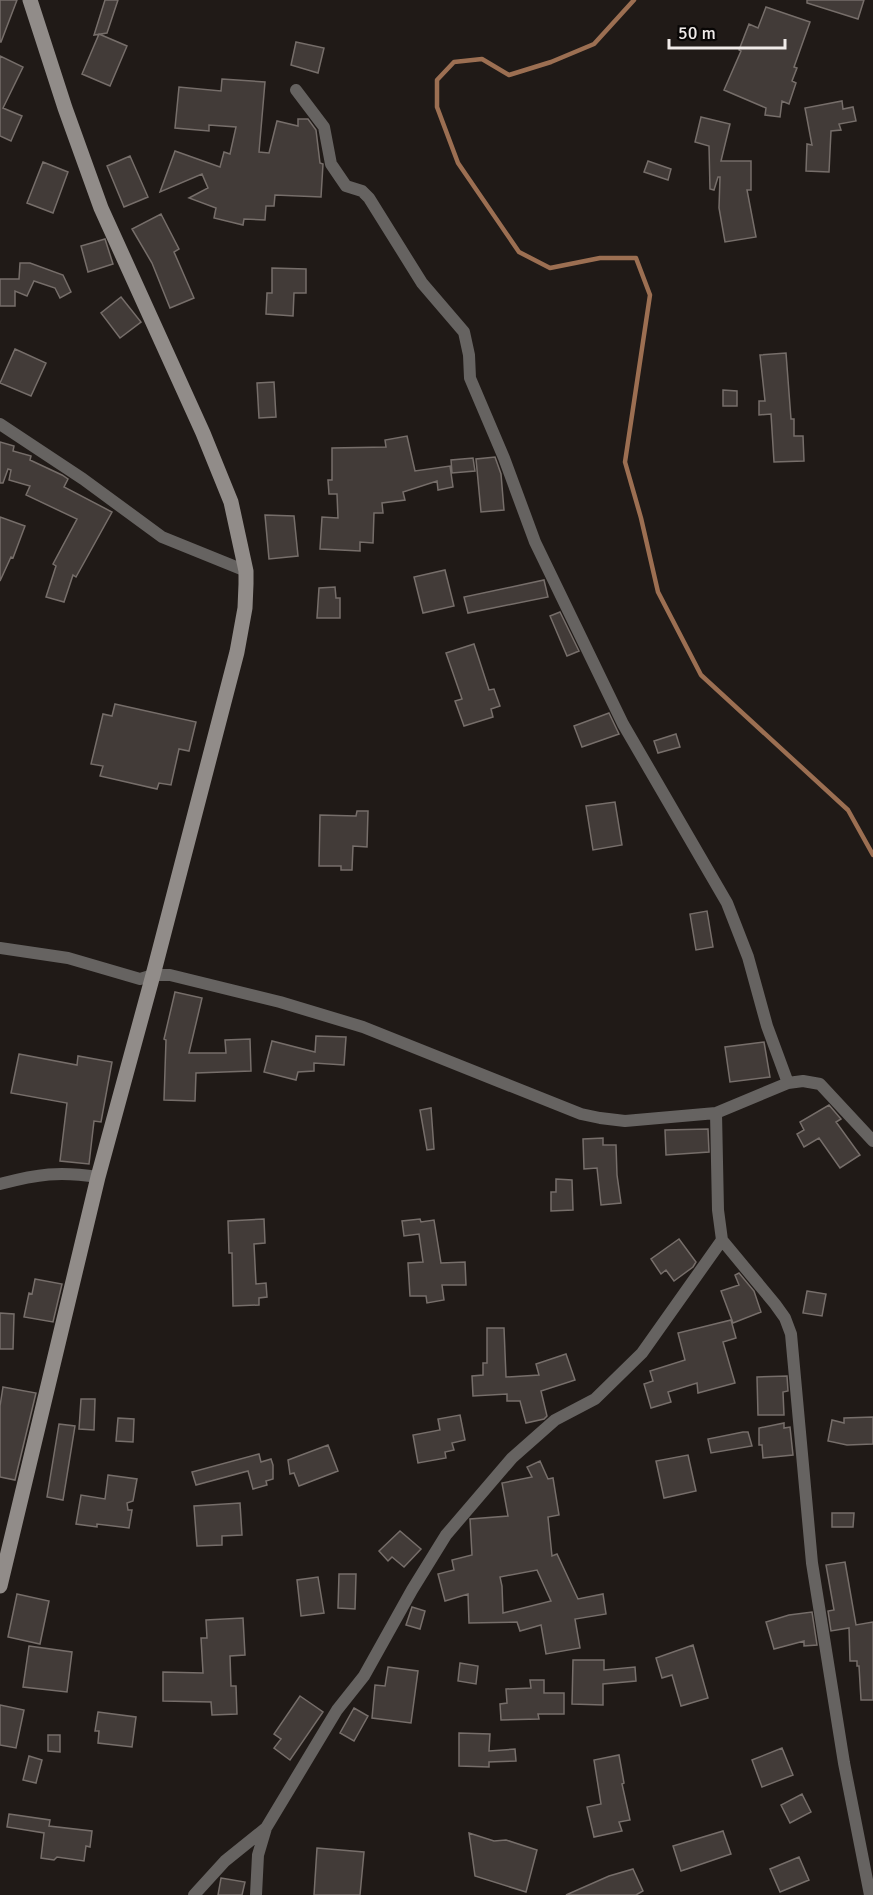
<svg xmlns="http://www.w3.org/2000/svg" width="873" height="1895" viewBox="0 0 873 1895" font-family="Signika,sans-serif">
  <rect width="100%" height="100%" fill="#201a17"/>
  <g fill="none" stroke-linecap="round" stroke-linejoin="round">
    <path stroke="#9c6f52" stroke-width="4.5" d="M634 0 594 44 551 62 509 75 482 59 454 62 437 80V107L458 163 519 252 550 268 600 258H636L650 295 625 462 641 518 658 592 701 675 848 810 873 855"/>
  </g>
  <path fill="#423b38" stroke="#766e6a" stroke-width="1.5" fill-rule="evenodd" d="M0 0H17L1 42H0Z
    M105 0H118L107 33 94 35Z
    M807 0H864L858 19 807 3Z
    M766 7 810 22 794 67 797 68 792 81 796 83 789 104 782 101 780 117 765 115 766 108 724 90 741 51 739 50 749 24 758 28Z
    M99 34 127 46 110 86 82 74Z
    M296 42 324 48 318 73 291 65Z
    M0 56 23 67 3 108 22 116 11 141 0 136Z
    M222 79 265 82 259 152 269 153 277 121 298 126V119H308L316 130 320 163 323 164 321 197 275 195 274 206H266L265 220 244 219 243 225 214 218 216 208 189 198 208 188 202 174 160 192 175 151 220 167 224 152 230 154 236 127 209 125V131L175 128 179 87 221 91Z
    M842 101 843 109 853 107 856 121 839 124 841 130 831 131 829 172 806 171 807 144 812 145 805 108Z
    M701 117 730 124 721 161H751V190H747L756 237 725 242 719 208 720 177H718L714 190 710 189 709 146 695 142Z
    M130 156 148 197 124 207 107 166Z
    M648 161 671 169 668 180 644 172Z
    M43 162 68 172 53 213 27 203Z
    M161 214 179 249 174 252 194 298 170 308 152 263 132 229Z
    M105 239 113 264 88 272 81 246Z
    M20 263H30L63 275 71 292 60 298 55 288 34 281 27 296 15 291V306H0V279H19Z
    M272 268 306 269V293H294L293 316 266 314 267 293H272Z
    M121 297 141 322 120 338 101 313Z
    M15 349 46 363 31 396 0 383Z
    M786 353 791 419H794V436H803L804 461 774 462 771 414 759 415V401H765L760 355Z
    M274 382 276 417 259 418 257 383Z
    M723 390 737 391V406H723Z
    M407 436 415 471 450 466 453 487 438 490 437 481 403 492 405 500 382 503 383 513H374L373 543 360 542V551L320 549 322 517 338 518 337 494H329L328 480H332V448L386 447 385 440Z
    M0 442 14 446 13 451 31 456 30 460 62 475 68 479 64 487 112 512 76 577 73 575 64 602 46 597 56 566 53 564 77 519 26 495 30 486 9 480 11 470 8 469 3 483H0Z
    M495 457 501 474 504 510 481 512 476 459Z
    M473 458 475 471 452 473 451 460Z
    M265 515 294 516 298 556 269 559Z
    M0 517 25 526 13 558 11 557 0 581Z
    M445 570 454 606 423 613 414 577Z
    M544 580 548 597 468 613 464 597Z
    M335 587 336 598H340V618H317L319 588Z
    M560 612 579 651 567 656 550 616Z
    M474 644 489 690 494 689 500 706 491 709 493 717 464 726 455 701 462 699 446 653Z
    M115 704 196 722 189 751 179 749 171 785 159 783 157 789 100 776 103 766 91 764 103 714 112 716Z
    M609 713 619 734 582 747 574 726Z
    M676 734 680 747 658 753 654 741Z
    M615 802 622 845 593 850 586 806Z
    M357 811H368L367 847 353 846 352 870H341V866H319L320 815 356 816Z
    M707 911 713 947 696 950 690 914Z
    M175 992 202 998 189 1053H226L225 1040 250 1039 251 1071 196 1073 195 1101 164 1100 166 1040 164 1039Z
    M316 1036 346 1037 344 1065 314 1063V1071L298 1072 296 1080 264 1072 272 1041 315 1052Z
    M764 1042 770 1077 730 1082 725 1047Z
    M19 1054 77 1065 78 1056 112 1062 101 1122 94 1121 89 1164 60 1161 67 1103 11 1093Z
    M829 1105 841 1119 836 1122 860 1155 840 1168 819 1138 804 1147 797 1134 804 1130 800 1122Z
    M431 1108 434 1149 427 1150 420 1110Z
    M708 1129 709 1152 666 1155 665 1130Z
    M603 1138V1145H616L617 1175 621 1203 601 1205 597 1168 584 1169 583 1139Z
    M556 1179 572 1180 573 1210 551 1211V1192H556Z
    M264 1219 265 1243 254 1244 256 1284 266 1283 267 1297 259 1298V1305L233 1306 232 1253H229L228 1221Z
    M420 1219 421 1222 434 1220 441 1263 465 1262 466 1285H442L444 1300 427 1303 426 1296H410L408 1263 423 1262 419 1234 404 1236 402 1221Z
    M679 1239 696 1262 693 1267 674 1281 666 1270 661 1274 651 1259Z
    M739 1273 754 1291 761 1312 733 1323 721 1291 739 1285 735 1275Z
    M35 1279 62 1284 53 1322 24 1317 29 1293 32 1294Z
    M807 1291 826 1294 822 1316 803 1313Z
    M0 1313 14 1314 13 1349H0Z
    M731 1320 736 1338 723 1342 735 1383 698 1393 697 1383 668 1392 671 1402 651 1408 644 1384 653 1381 650 1371 685 1360 678 1333Z
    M487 1328H504L506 1377 539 1375 536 1364 566 1354 575 1380 541 1391 547 1416 544 1419 526 1423 520 1401H507V1394L473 1396 472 1376 483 1375V1363H487Z
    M787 1376 788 1391 783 1392 784 1415H758L757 1377Z
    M3 1387 36 1393 15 1480 0 1477V1406Z
    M81 1399H95L94 1430 79 1429Z
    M460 1415 465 1440 452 1443 454 1450 445 1452 446 1458 418 1463 413 1435 440 1430 438 1419Z
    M873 1417V1444L847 1445 828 1441 832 1420 844 1423V1418Z
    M118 1418 134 1419 133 1442 116 1441Z
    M784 1423V1428L790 1427 793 1455 763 1458 762 1445H759V1428Z
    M59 1424 75 1426 63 1500 47 1497Z
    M743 1432H748L752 1446 711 1453 708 1439Z
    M328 1445 338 1471 299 1486 294 1473 290 1474 288 1460Z
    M259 1454 261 1462 271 1459 273 1465V1479L266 1481 267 1485 253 1489 248 1471 196 1485 192 1472Z
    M688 1455 696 1491 664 1498 656 1461Z
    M540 1461 548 1479 553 1478 559 1515 548 1517 552 1556 557 1554 578 1599 603 1594 606 1614 575 1619 580 1648 546 1654 541 1625 520 1631 517 1622 469 1623 468 1594 445 1601 438 1574 454 1570 452 1560 472 1555 470 1519 508 1516 502 1483 532 1477 527 1467ZM537 1570 551 1601 503 1613 502 1586 500 1577Z
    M108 1475 137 1479 133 1501 127 1503 128 1510H132L129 1528 97 1524V1527L76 1524 81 1495 105 1499Z
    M240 1503 242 1535 222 1536V1545L197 1546 194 1506Z
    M832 1513H854L853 1527H832Z
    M400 1531 421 1549 404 1567 392 1557 388 1561 379 1551Z
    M845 1562 856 1625 873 1622V1700H861L859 1666H857V1661H850L849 1628 831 1631 828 1611 834 1610 826 1565Z
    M339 1574H356L355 1609 338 1608Z
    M318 1577 324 1613 301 1616 297 1580Z
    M17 1594 49 1601 40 1644 8 1637Z
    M412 1607 425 1611 420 1629 406 1625Z
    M812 1612 817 1645 804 1646V1641L774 1649 766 1622 789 1615Z
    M243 1618 245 1655 230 1656 231 1686H236L237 1714 212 1715 211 1702 163 1701V1672L203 1673 201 1638H207L206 1620Z
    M693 1645 708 1698 681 1706 672 1675 662 1678 656 1658Z
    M29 1646 72 1652 67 1692 23 1687Z
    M573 1660H604V1670L635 1667 636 1681 603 1684V1705L572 1704Z
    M460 1663 478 1666 476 1684 458 1681Z
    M388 1667 418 1671 411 1723 372 1718 375 1685 385 1686Z
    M530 1680H544V1693H564V1714H538L539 1719 501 1720 500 1704 507 1703 506 1689 531 1688Z
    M300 1696 323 1712 290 1760 274 1748 281 1739 274 1734Z
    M0 1705 24 1710 16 1748 0 1745Z
    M354 1708 368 1716 354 1741 340 1733Z
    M98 1712 136 1717 132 1747 98 1743 99 1731H95Z
    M459 1733 490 1734 489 1751 515 1749 516 1761 489 1762V1767L459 1766Z
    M48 1735H60V1752L48 1751Z
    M782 1748 793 1775 762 1787 752 1760Z
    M619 1755 624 1783 622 1784 630 1820 619 1822 622 1831 594 1837 587 1807 601 1804 594 1760Z
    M29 1756 42 1760 36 1783 23 1780Z
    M802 1794 811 1812 790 1823 781 1805Z
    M9 1814 50 1820 49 1826 92 1831 90 1847 86 1846 84 1861 57 1857 54 1860 41 1858 44 1833 7 1827Z
    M723 1831 731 1854 681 1871 673 1846Z
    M469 1833 494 1841 506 1840 537 1850 526 1892 475 1876Z
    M317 1848 364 1852 360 1895H314Z
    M799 1857 809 1880 780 1892 770 1869Z
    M633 1869 643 1891 636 1895H566L609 1876Z
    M221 1878 245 1882 242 1895H218Z"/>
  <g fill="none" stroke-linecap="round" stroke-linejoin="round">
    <path stroke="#666361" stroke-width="12" d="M296 90 324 127 331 164 346 186 362 191 369 198 422 283 464 332 469 355 470 378 504 458 535 542 623 724 727 903 748 957 767 1026 788 1083 803 1081 820 1084 873 1141
      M0 424 83 479 162 537 246 571
      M0 948 68 958 140 979 153 975H170L280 1002 363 1027 581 1114 600 1118 625 1121 716 1113
      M788 1083 716 1113 718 1210 722 1240 775 1304 785 1318 791 1334 812 1563 844 1763 870 1895
      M0 1184C38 1174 59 1171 98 1177
      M194 1895 225 1861 266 1828
      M256 1895 258 1855 266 1828 337 1710 364 1676 412 1590 446 1535 512 1458 555 1420 595 1399 642 1353 722 1240"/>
    <path stroke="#918c89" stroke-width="15" d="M0 1586 98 1177 153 975 237 652 245 608 246 584V571L231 502 203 433 101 208 65 108 30 0"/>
  </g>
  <path d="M669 39v9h116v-9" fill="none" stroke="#f0ebe9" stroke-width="3"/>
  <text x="678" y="39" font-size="18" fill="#f0ebe9" stroke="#080605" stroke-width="4.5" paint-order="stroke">50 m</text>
</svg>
